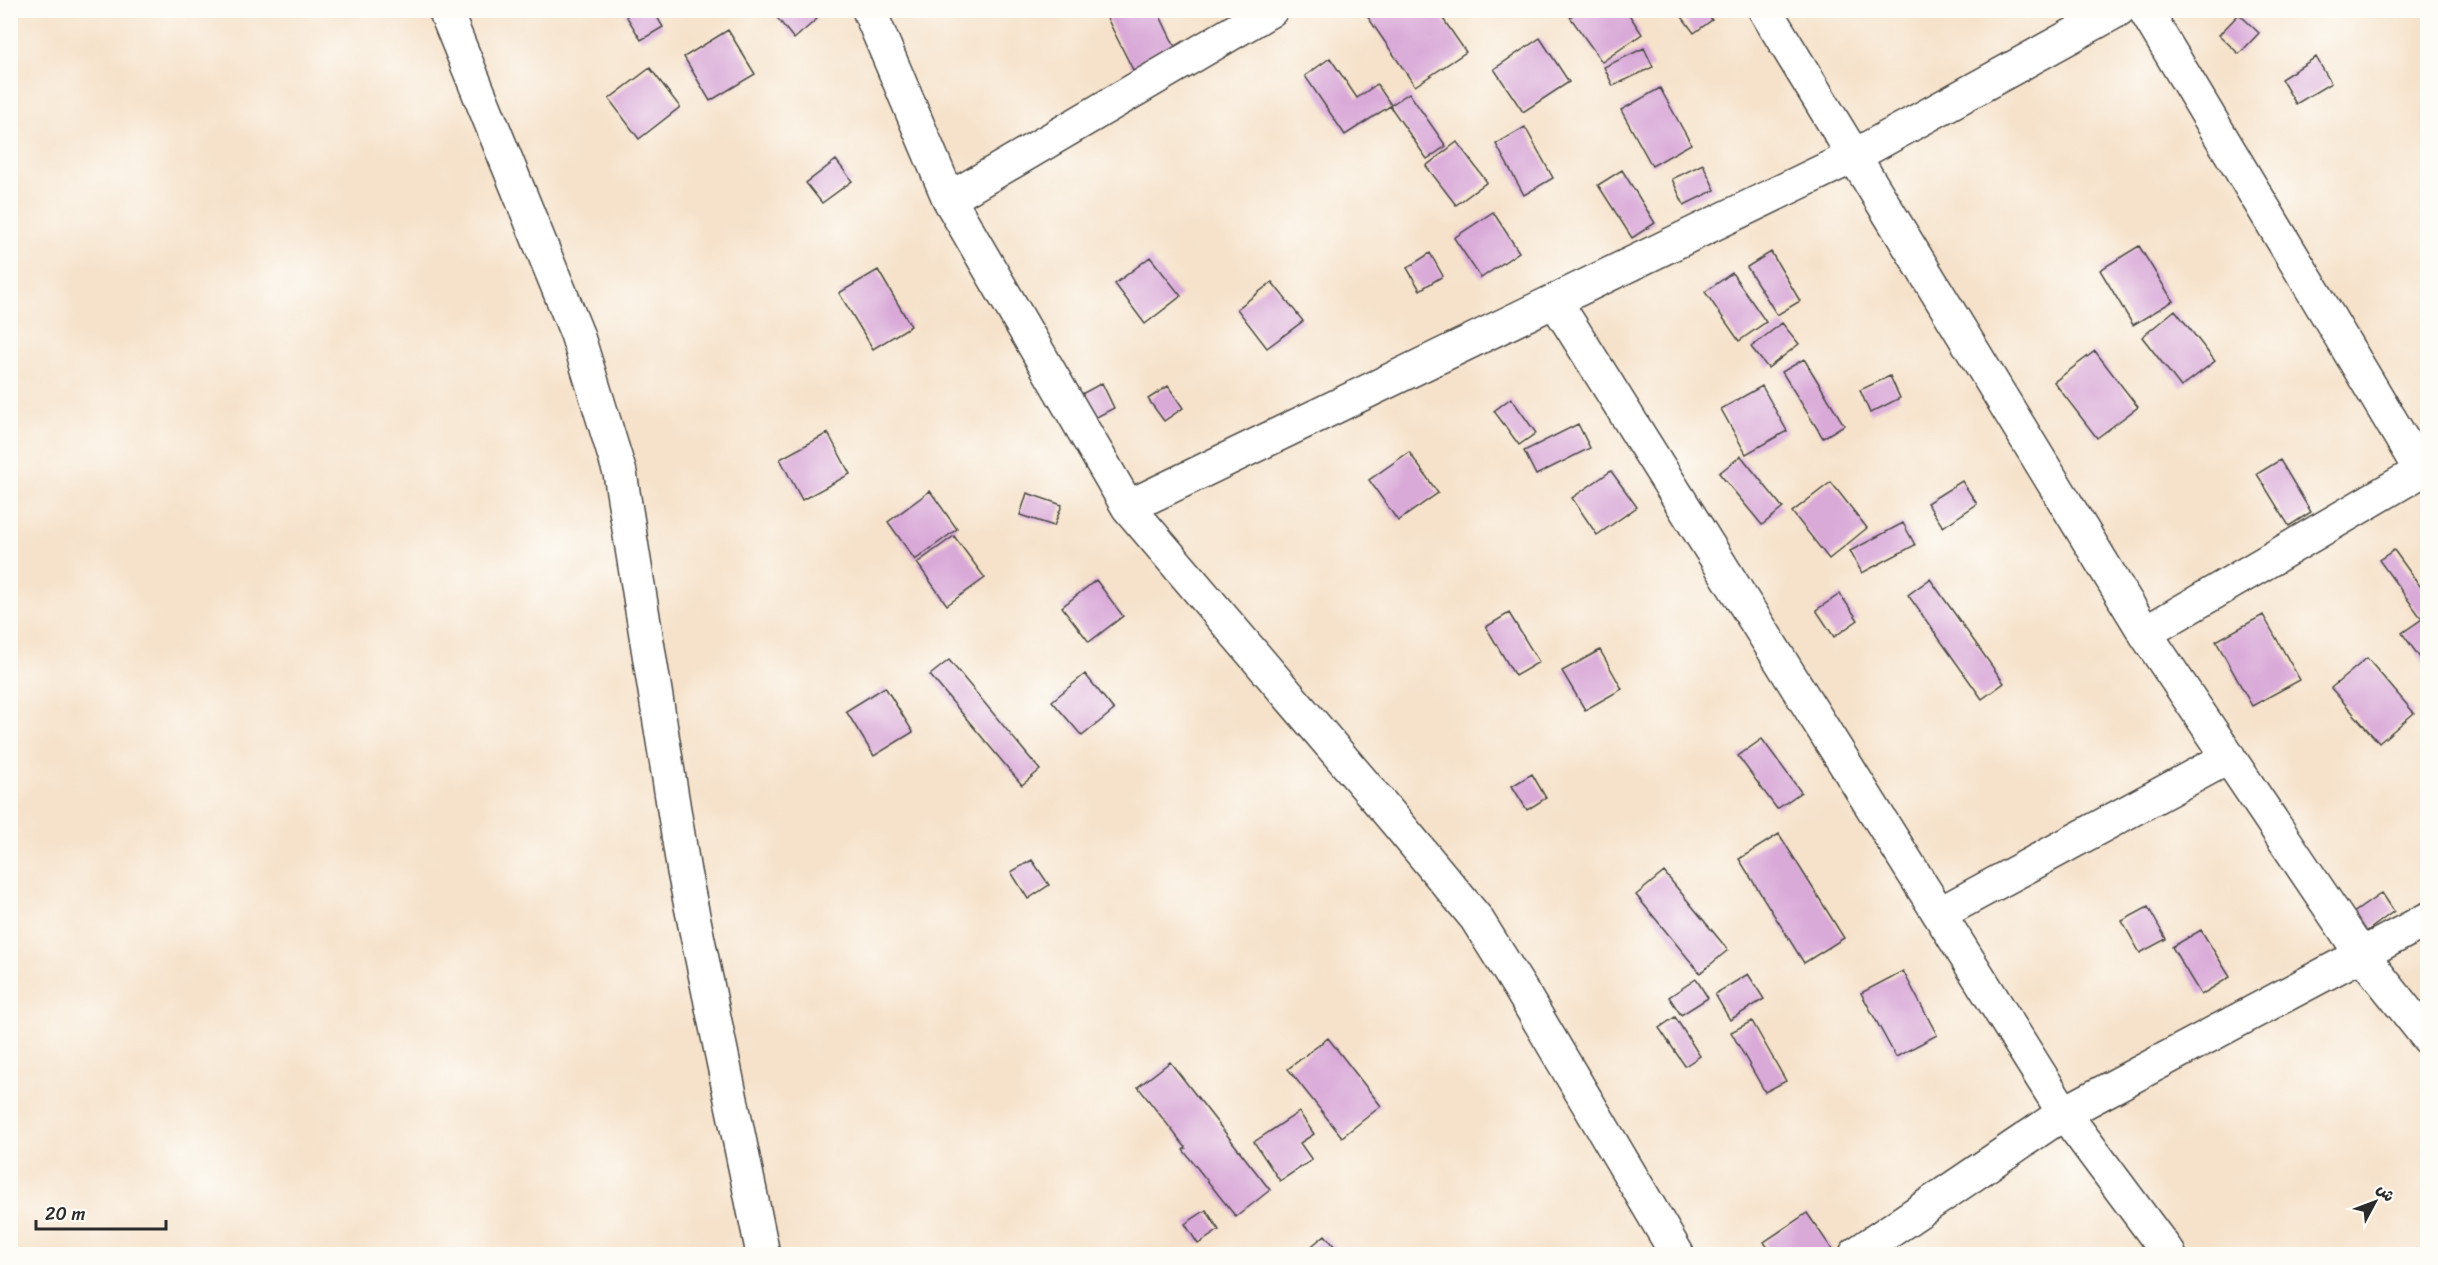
<svg xmlns="http://www.w3.org/2000/svg" width="2438" height="1265" viewBox="0 0 2438 1265" font-family="Sriracha,'Playpen Sans Arabic',sans-serif">
  <rect width="100%" height="100%" fill="#fdfcf7"/>
  <filter id="ink" filterUnits="userSpaceOnUse"><feTurbulence type="fractalNoise" baseFrequency=".0167" numOctaves="2"/><feDisplacementMap in="SourceGraphic" scale="12" xChannelSelector="R" yChannelSelector="G"/><feConvolveMatrix kernelMatrix="1 2 1 2 8 2 1 2 1" color-interpolation-filters="sRGB"/></filter>
  <filter id="wash" filterUnits="userSpaceOnUse"><feTurbulence type="fractalNoise" baseFrequency=".008" numOctaves="4" result="noise"/><feDisplacementMap in="SourceGraphic" scale="24" xChannelSelector="R" yChannelSelector="G"/><feGaussianBlur stdDeviation="1.35" result="paint"/><feColorMatrix in="noise" values="0 0 0 0 0 0 0 0 0 0 0 0 0 0 0 0 0 1.4 0 .05"/><feComposite in="paint" operator="in"/></filter>
  <g filter="url(#wash)">
    <rect width="100%" height="100%" fill="#f6e2cb"/>
    <g id="blocks">
      <path fill="#d9a9d8" d="M630 10H653L663 27 641 40 625 14Z
        M771 10H810L817 19 794 39Z
        M1103 10H1157L1178 53 1135 74Z
        M1369 10H1437L1466 52 1415 86 1365 13Z
        M1580 10H1626L1642 34 1602 62 1570 17Z
        M1677 10H1705L1712 20 1694 33Z
        M2239 14 2259 33 2239 54 2219 35Z
        M728 30 755 74 710 101 684 57Z
        M1540 38 1569 82 1523 112 1494 69Z
        M1644 48 1653 67 1613 86 1604 67Z
        M2316 57 2331 83 2296 104 2281 79Z
        M1330 58 1357 98 1377 84 1391 105 1409 93 1446 146 1427 159 1390 106 1345 135 1305 76Z
        M650 68 680 107 639 139 609 99Z
        M1660 88 1691 144 1652 166 1621 110Z
        M1525 127 1553 178 1524 195 1496 144Z
        M1457 142 1487 182 1456 205 1426 166Z
        M836 160 852 181 822 203 806 183Z
        M1703 164 1715 190 1684 205 1672 179Z
        M1622 170 1655 223 1632 238 1598 185Z
        M1493 212 1519 252 1481 278 1454 238Z
        M2139 246 2173 301 2133 325 2100 270Z
        M1771 252 1800 301 1777 315 1747 267Z
        M1430 253 1443 276 1420 290 1407 268Z
        M1150 257 1181 296 1145 324 1115 284Z
        M878 270 911 326 873 349 839 293Z
        M1732 273 1766 322 1739 341 1705 292Z
        M1272 282 1303 321 1267 348 1237 309Z
        M2175 310 2215 361 2181 387 2142 337Z
        M1782 323 1799 344 1768 368 1751 347Z
        M2095 351 2138 407 2097 438 2054 382Z
        M1804 359 1844 425 1823 438 1782 372Z
        M1890 376 1900 398 1870 413 1860 390Z
        M1102 383 1114 408 1091 420 1078 396Z
        M1168 386 1183 408 1164 421 1148 399Z
        M1762 386 1787 431 1746 454 1721 409Z
        M1511 398 1536 433 1519 445 1494 411Z
        M1578 424 1590 448 1536 475 1524 451Z
        M828 433 850 474 802 500 780 459Z
        M1409 452 1438 493 1398 521 1369 480Z
        M1741 456 1783 508 1762 525 1719 473Z
        M2280 460 2311 512 2289 526 2257 474Z
        M1611 471 1637 507 1597 535 1572 498Z
        M1962 481 1977 504 1943 527 1927 503Z
        M1831 482 1867 528 1829 559 1792 512Z
        M930 491 957 529 915 560 888 522Z
        M1027 493 1062 505 1054 526 1020 515Z
        M1903 523 1915 545 1862 573 1850 551Z
        M954 536 985 578 947 605 917 563Z
        M2394 550 2428 597V669L2402 633 2422 619 2379 560Z
        M1930 579 2004 683 1982 699 1908 595Z
        M1096 580 1123 616 1089 642 1062 607Z
        M1840 594 1858 620 1834 637 1816 610Z
        M1509 613 1539 662 1515 676 1486 627Z
        M2263 615 2300 680 2252 706 2216 641Z
        M1600 650 1622 689 1585 710 1562 671Z
        M2367 658 2414 713 2379 743 2331 688Z
        M949 660 1040 770 1022 785 930 675Z
        M1085 674 1114 710 1082 736 1052 701Z
        M885 687 913 732 874 756 846 711Z
        M1762 739 1801 792 1777 809 1738 756Z
        M1532 774 1546 798 1527 810 1512 786Z
        M1779 834 1844 938 1804 963 1739 859Z
        M1032 860 1049 885 1028 899 1011 872Z
        M1664 872 1728 950 1700 973 1636 895Z
        M2382 893 2394 911 2362 935 2349 916Z
        M2148 907 2166 939 2140 953 2122 921Z
        M2201 930 2230 977 2201 995 2172 947Z
        M1903 971 1937 1035 1896 1057 1861 993Z
        M1748 974 1764 999 1730 1020 1715 994Z
        M1696 979 1708 998 1681 1015 1669 997Z
        M1675 1017 1700 1056 1685 1066 1659 1028Z
        M1752 1021 1786 1081 1765 1092 1731 1032Z
        M1328 1038 1381 1106 1342 1137 1288 1069Z
        M1170 1062 1270 1190 1236 1217 1183 1150 1186 1148 1138 1087Z
        M1299 1112 1314 1134 1300 1143 1312 1160 1280 1181 1254 1142Z
        M1206 1210 1219 1230 1198 1244 1185 1224Z
        M1807 1213 1832 1249 1824 1254H1772L1764 1242Z
        M1325 1235 1341 1254H1302Z"/>
    </g>
  </g>
  <g filter="url(#ink)">
    <use href="#blocks" fill-opacity="0" stroke="#494643" stroke-width="1.5"/>
    <g fill="none" stroke-linecap="round" stroke-linejoin="round">
      <defs>
        <path id="minor" d="M445 10 577 334 620 473 684 872 763 1254
          M869 10 949 199 1128 507 1393 818 1476 918 1521 990 1677 1254
          M1765 10 2145 633 2362 955 2428 1038
          M2145 10 2421 471
          M949 199 1271 10
          M1555 301 2064 1113 2169 1254
          M1128 507 1854 156 2118 10
          M2145 633 2428 467
          M1939 914 2229 757
          M1856 1254 2064 1113 2428 919"/>
      </defs>
      <use href="#minor" stroke="#494643" stroke-width="36"/>
      <use href="#minor" stroke="#fff" stroke-width="33"/>
    </g>
  </g>
  <rect width="2438" height="1265" fill="none" stroke="#fdfcf7" stroke-width="36"/>
  <g transform="translate(2375 1202) rotate(49)" stroke="#fdfcf7" stroke-width="4.5" paint-order="stroke">
  <path d="M0-4.5L10 22L0 15L-10 22Z" fill="#2b2b2b"/>
  <text y="-9" font-size="16" font-weight="bold" text-anchor="middle" fill="#2b2b2b">ش</text>
  </g>
  <path d="M36 1220v9h130v-9" fill="none" stroke="#2b2b2b" stroke-width="3"/>
  <text x="45" y="1220" font-size="18" fill="#2b2b2b" stroke="#fdfcf7" stroke-width="4.5" paint-order="stroke">20 m</text>
</svg>
